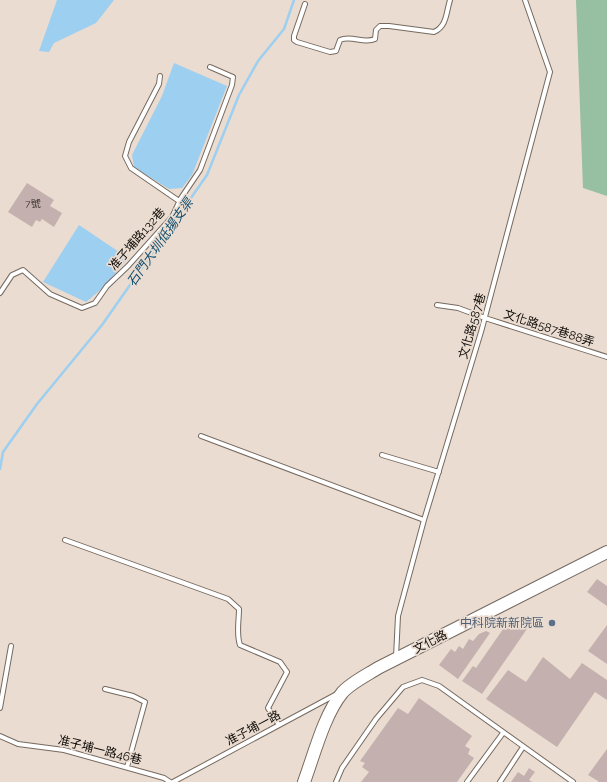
<svg xmlns="http://www.w3.org/2000/svg" width="607" height="782" viewBox="0 0 607 782" font-family="Raleway,'Noto Sans TC',sans-serif">
  <rect width="100%" height="100%" fill="#eadcd0"/>
  <path fill="#97bfa1" d="M576 0H607V196L583 188Z"/>
  <path fill="#9ccff0" d="M57 0H114L96 23 54 43 49 52 39 51Z
    M174 63 227 86 192 175 182 188 169 189 134 167 132 155 162 96Z
    M79 225 128 258 105 286 86 302 43 282Z"/>
  <g fill="none" stroke-linecap="round" stroke-linejoin="round">
    <path stroke="#9ccff0" stroke-width="2.5" d="M0 469 3 452 37 404 102 325 207 175 239 95 258 61 284 29 294 0"/>
  </g>
  <path fill="#c4b1af" d="M27 183 54 200 50 206 62 213 54 227 42 219 40 222 36 220 32 227 8 212Z
    M597 579 607 586V606L587 592Z
    M518 620 529 626 482 694 462 681 473 666 476 668 508 622Z
    M607 625V664L588 651Z
    M486 631 490 633 458 679 439 665 451 649 455 652 459 646 463 649 469 639 473 641 479 634Z
    M543 657 570 679 582 663 607 680V700L595 692 557 747 486 699 508 670 526 682Z
    M419 698 472 736 465 746 470 749 468 754 474 758 457 782H361L369 772 362 767 365 763 360 761 398 708 408 714Z
    M607 749V782H598V781L588 775Z
    M529 768 535 772 529 780 532 782H511L518 772 524 776Z"/>
  <g fill="none" stroke-linecap="round" stroke-linejoin="round">
    <defs>
      <path id="lane" d="M305 4 294 36V40L297 42 330 52 336 51 340 40C351 35 364 44 375 39L376 30 380 26H389L434 32C447 26 446 13 450 0
        M160 76 159 84 129 142 125 156 131 168 179 201
        M0 293 12 275 23 270 50 294 82 308 95 303 107 286 128 266 172 217 181 198 200 170 232 85 233 77 210 67
        M437 305 458 308 485 318 607 357
        M201 436 424 520
        M382 455 439 472
        M65 540 228 599 239 609C239 621 236 634 240 645L280 662 287 672 268 708 279 725
        M396 657 398 616 424 520 481 332 550 72 525 0
        M105 689 133 696 145 702 127 767
        M0 708 11 646
        M0 736 18 744 64 750 164 778 170 782
        M173 782 335 695
        M336 782 342 768 376 719 403 687 422 680 439 686 573 782
        M467 782 503 733
        M500 782 523 747"/>
      <path id="primary" d="M304 782C314 755 324 715 342 693 349 684 367 675 378 668L607 552"/>
    </defs>
    <use href="#lane" stroke="#766a60" stroke-width="6"/>
    <use href="#primary" stroke="#766a60" stroke-width="14"/>
    <use href="#lane" stroke="#fff" stroke-width="4"/>
    <use href="#primary" stroke="#fff" stroke-width="12"/>
  </g>
  <circle fill="#5c6f8a" stroke="#eadcd0" stroke-width="1.5" cx="552" cy="623" r="4"/>
  <g text-anchor="middle" dominant-baseline="central" stroke-width="3.5" stroke-linejoin="round" paint-order="stroke">
    <g font-size="10" fill="#3c3431">
      <text x="33" y="203">7號</text>
    </g>
    <g font-size="12" fill="#0f0b07" stroke="#eadcd0">
      <text transform="translate(137 239) rotate(-49)">准子埔路132巷</text>
      <text transform="translate(472 326) rotate(-74)">文化路587巷</text>
      <text transform="translate(549 328) rotate(18)">文化路587巷88弄</text>
      <text transform="translate(430 642) rotate(-27)">文化路</text>
      <text transform="translate(253 728) rotate(-28)">准子埔一路</text>
      <text transform="translate(100 750) rotate(14)">准子埔一路46巷</text>
    </g>
    <g font-size="12" fill="#4e5e75" stroke="#eadcd0" text-anchor="end">
      <text x="544" y="623">中科院新新院區</text>
    </g>
    <g font-size="13" font-style="italic" fill="#114e6e" stroke="#eadcd0">
      <text transform="translate(160 242) rotate(-55)">石門大圳低揚支渠</text>
    </g>
  </g>
</svg>
